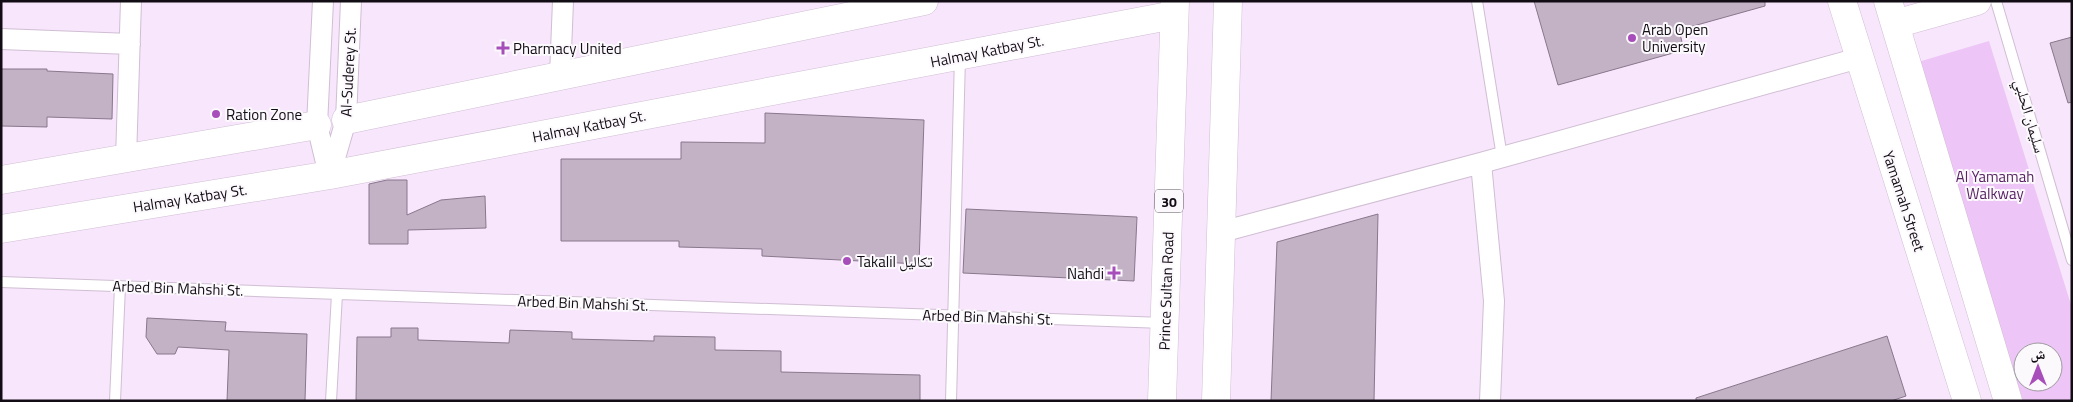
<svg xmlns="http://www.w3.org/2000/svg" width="2073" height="402" viewBox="0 0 2073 402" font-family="'Titillium Web','Noto Naskh Arabic',sans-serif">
  <rect width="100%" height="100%" fill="#f8e6fc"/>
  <path fill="#edc5f6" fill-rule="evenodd" d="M1989 41 2072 308V401H2023L1918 62ZM2023 352H2053V382H2023Z"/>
  <path fill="#c3b1c6" stroke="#88788c" d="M1534 1H1765V6L1679 30 1684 50 1558 85Z
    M2072 37V102L2068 103 2050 43Z
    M1 69H47V71L113 74 112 119 47 117V127L1 126Z
    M765 113 924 120 919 264 762 256V249L679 247V241H561V159H681V142L765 143Z
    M387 180H407V215L441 200 485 196 486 228 408 230V244H369V184Z
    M966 209 1137 217 1134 281 963 273Z
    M1378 214 1374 401H1271L1277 242Z
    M147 318 226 322 225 331 307 334 305 401H227L229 350 178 347 175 354H157L146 337Z
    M391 328H418V340L509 343 510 330 572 332V339L654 341V336L715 337V350L781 351V372L920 375V401H356L357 337H391Z
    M1887 336 1906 396 1891 401H1696V398Z"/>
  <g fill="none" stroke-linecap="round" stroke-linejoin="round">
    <defs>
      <path id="lane" d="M1477 1 1502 157
        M1996 1 2072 260
        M1 282 1164 323
        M115 401 120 286
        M331 401 337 294
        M951 401 960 57"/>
      <path id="street" d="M323 1 317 125 329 175
        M1 39 130 44
        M560 76 563 1
        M126 159 131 1
        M1481 163 1494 301 1490 401
        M330 175 346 120 351 1
        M1221 232 1481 163 1859 58"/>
      <path id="secondary" d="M1842 1 1967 401
        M1888 1 2008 401
        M1895 24 1977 1
        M346 120 924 1
        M1 180 317 125
        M1 229 330 175 1174 15"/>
      <path id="primary" d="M1162 401 1175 1
        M1216 401 1228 1"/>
    </defs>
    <use href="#lane" stroke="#d0bed3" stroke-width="12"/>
    <use href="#street" stroke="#d0bed3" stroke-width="22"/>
    <use href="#secondary" stroke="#d0bed3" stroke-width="29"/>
    <use href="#primary" stroke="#d0bed3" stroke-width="29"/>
    <use href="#lane" stroke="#fff" stroke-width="10"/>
    <use href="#street" stroke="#fff" stroke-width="20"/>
    <use href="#secondary" stroke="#fff" stroke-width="28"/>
    <use href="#primary" stroke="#fff" stroke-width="28"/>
  </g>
  <g fill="#a74eba" stroke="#fcf9fd" stroke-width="2">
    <circle cx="1632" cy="38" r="5"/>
    <path d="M500.5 40.5h5v5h5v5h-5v5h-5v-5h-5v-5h5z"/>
    <circle cx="216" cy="114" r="5"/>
    <circle cx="847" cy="261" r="5"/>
    <path d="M1111.5 265.5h5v5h5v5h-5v5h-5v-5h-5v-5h5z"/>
  </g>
  <g text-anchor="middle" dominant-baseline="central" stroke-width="4" stroke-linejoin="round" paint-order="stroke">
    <rect fill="#fcf9fd" stroke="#58535a" stroke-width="1" x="1155" y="189.5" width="28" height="23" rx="4"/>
    <g font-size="14" font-weight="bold" fill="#120c14">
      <text x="1169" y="201">30</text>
    </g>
    <g font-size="15" fill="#120c14" stroke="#fcf9fd" text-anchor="start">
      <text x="1642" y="29">Arab Open<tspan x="1642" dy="17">University</tspan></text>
      <text x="513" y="48">Pharmacy United</text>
      <text x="226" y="114">Ration Zone</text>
      <text x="857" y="261">Takalil تكاليل</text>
      <text x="1104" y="273" text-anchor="end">Nahdi</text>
    </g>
    <g font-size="15" fill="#120c14" stroke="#fcf9fd">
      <text transform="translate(987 51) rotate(-11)">Halmay Katbay St.</text>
      <text transform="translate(348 72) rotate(-87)">Al-Suderey St.</text>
      <text transform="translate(2030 116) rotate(74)">سليمان الحلبي</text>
      <text transform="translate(589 126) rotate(-11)">Halmay Katbay St.</text>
      <text transform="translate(190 198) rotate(-9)">Halmay Katbay St.</text>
      <text transform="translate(1904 201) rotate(72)">Yamamah Street</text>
      <text transform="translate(178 288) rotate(2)">Arbed Bin Mahshi St.</text>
      <text transform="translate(1166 291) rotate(-88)">Prince Sultan Road</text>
      <text transform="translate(583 303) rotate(2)">Arbed Bin Mahshi St.</text>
      <text transform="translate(988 317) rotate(2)">Arbed Bin Mahshi St.</text>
    </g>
    <g font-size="15" fill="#592464" stroke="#fcf9fd">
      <text x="1995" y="176">Al Yamamah<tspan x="1995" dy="17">Walkway</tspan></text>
    </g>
  </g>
  <rect width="2073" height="402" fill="none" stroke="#120c14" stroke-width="5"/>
  <g transform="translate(2038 367)"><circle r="24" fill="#fcf9fd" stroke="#9e9aa0"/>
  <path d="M0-4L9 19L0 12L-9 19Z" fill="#a74eba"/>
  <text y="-8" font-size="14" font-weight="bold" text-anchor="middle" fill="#120c14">ش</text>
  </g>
</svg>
